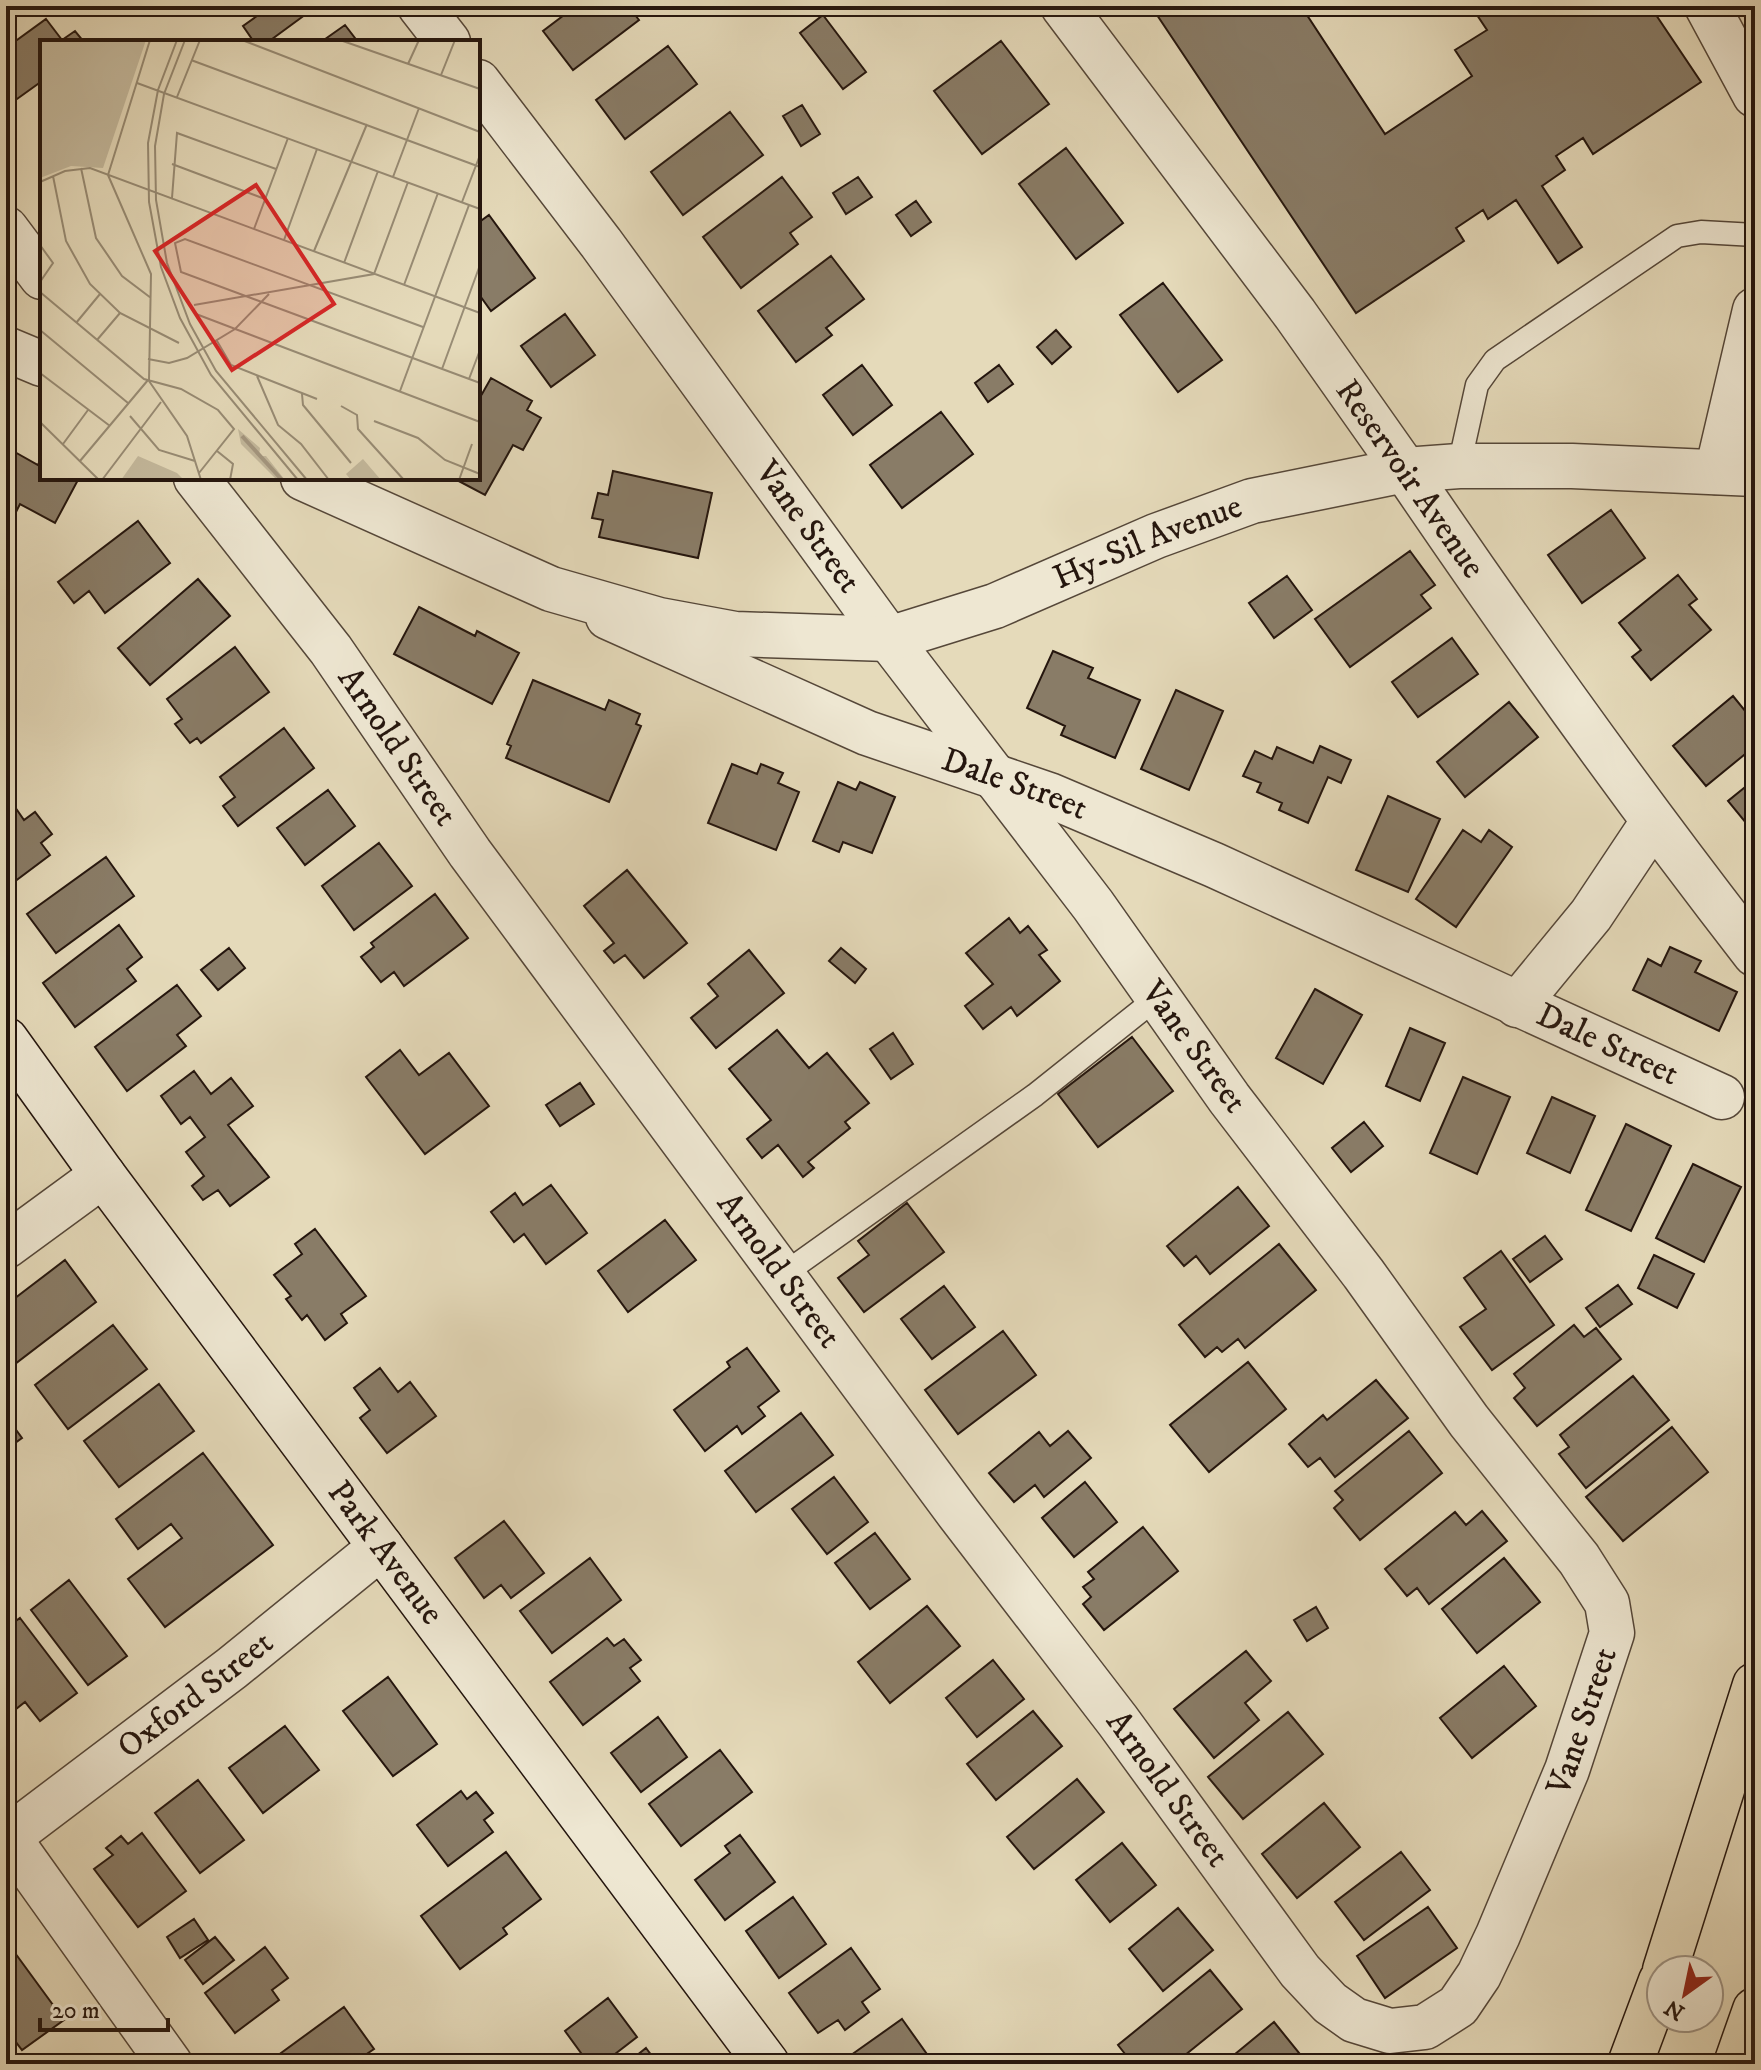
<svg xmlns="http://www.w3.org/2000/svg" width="1761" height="2070" viewBox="0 0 1761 2070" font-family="'IM FELL DW Pica',serif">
  <rect width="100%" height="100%" fill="#e5daba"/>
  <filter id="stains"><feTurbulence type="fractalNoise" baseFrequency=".0025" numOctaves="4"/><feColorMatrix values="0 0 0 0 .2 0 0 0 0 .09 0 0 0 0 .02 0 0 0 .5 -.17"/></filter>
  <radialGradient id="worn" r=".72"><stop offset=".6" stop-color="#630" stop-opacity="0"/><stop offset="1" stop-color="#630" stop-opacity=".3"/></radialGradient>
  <path fill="#897c67" stroke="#25160e" stroke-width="2" d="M260 6H317L268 42H254L243 26 264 11Z
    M483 6H502L490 15Z
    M576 6H628L639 20 573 70 543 31Z
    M1151 6H1301L1385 134 1472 76 1455 50 1487 30 1471 6H1650L1701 82 1593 154 1583 138 1556 156 1565 170 1542 186 1582 247 1558 263 1516 200 1488 219 1483 210 1456 228 1464 241 1356 313Z
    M823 15 866 72 843 89 800 33Z
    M46 19 62 40 75 31 84 42H42V81L10 104 6 100V48Z
    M345 25 358 42H321Z
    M1001 41 1049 104 982 154 934 91Z
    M668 46 697 84 625 139 596 100Z
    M802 105 820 134 801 146 783 116Z
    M730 112 763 155 683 215 651 172Z
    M1066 148 1123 223 1076 259 1019 184Z
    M782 177 812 217 790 233 798 244 741 288 703 237Z
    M858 177 872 197 846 214 833 193Z
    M916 201 931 222 911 236 896 215Z
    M489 215 535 278 491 311 478 293V223Z
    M831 256 864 299 826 328 832 335 796 362 758 311Z
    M1163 283 1222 360 1178 392 1120 315Z
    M565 314 595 355 551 387 521 346Z
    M1056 330 1071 347 1052 364 1037 347Z
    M862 365 892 405 853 435 823 395Z
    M999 365 1013 384 988 402 975 383Z
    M491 378 532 401 527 410 541 418 523 450 513 445 485 495 453 478H478V391L482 394Z
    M941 412 973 454 902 508 870 465Z
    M13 451 38 465 42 456V478H79L55 523 20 504 11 522 6 519V464Z
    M613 471 712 493 698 558 599 537 603 520 592 518 598 493 608 495Z
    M1611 510 1645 558 1582 603 1548 555Z
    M138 521 170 563 105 613 89 591 74 603 58 582Z
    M1410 551 1435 585 1421 595 1431 608 1350 667 1315 619Z
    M1678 575 1697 599 1689 605 1711 630 1651 680 1632 657 1641 650 1619 623Z
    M1287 576 1312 610 1274 638 1249 603Z
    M198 579 230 616 150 685 118 648Z
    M419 607 475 636 477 631 519 653 492 704 394 654Z
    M1452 638 1478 674 1418 717 1392 682Z
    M235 647 269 692 201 743 197 738 190 743 175 724 182 719 167 699Z
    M1053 651 1093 668 1088 678 1140 700 1115 758 1061 735 1065 726 1027 708Z
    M533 680 605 710 609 700 640 714 636 724 641 726 609 802 506 758 511 746 507 744Z
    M1176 690 1223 711 1189 790 1141 769Z
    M1733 696 1755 723V746L1706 786 1673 746Z
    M1509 702 1538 737 1465 797 1437 762Z
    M284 728 314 768 238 826 223 806 235 797 220 777Z
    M1320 746 1351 760 1341 783 1328 777 1308 823 1279 810 1282 803 1257 792 1261 783 1243 776 1255 751 1272 759 1277 747 1313 763Z
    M732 764 757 774 761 764 783 773 778 783 799 792 776 850 708 823Z
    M1755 779V834L1728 801Z
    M838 782 856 790 860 782 895 797 872 853 843 842 839 852 813 841Z
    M328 790 355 826 305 865 277 828Z
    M1388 796 1440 819 1408 892 1356 870Z
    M15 807 24 820 35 812 52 834 41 843 50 855 6 888V814Z
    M1463 830 1481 842 1489 830 1512 847 1456 927 1416 899Z
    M379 843 412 886 354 930 322 886Z
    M106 857 134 896 56 953 27 914Z
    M627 870 687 943 644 978 625 955 614 963 604 951 614 943 584 906Z
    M435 894 468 938 404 986 394 972 381 982 361 957 374 947 371 943Z
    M1009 918 1020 933 1028 926 1047 950 1039 955 1060 981 1017 1016 1011 1007 983 1029 965 1006 993 984 966 953Z
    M119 925 142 957 127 969 136 981 75 1027 43 983Z
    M1670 947 1701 961 1695 972 1737 992 1719 1031 1633 990 1648 959 1661 966Z
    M229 948 245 968 218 990 201 970Z
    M841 948 866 969 855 983 829 961Z
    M749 950 784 993 716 1048 691 1018 718 996 708 984Z
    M177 985 201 1016 177 1035 186 1046 127 1091 95 1047Z
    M1315 989 1362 1015 1323 1084 1276 1058Z
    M1410 1028 1445 1043 1420 1101 1386 1086Z
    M777 1030 809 1068 827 1053 869 1103 845 1122 850 1128 808 1162 814 1168 803 1177 778 1145 762 1158 747 1139 771 1120 729 1069Z
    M893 1033 913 1064 891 1079 870 1049Z
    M1132 1037 1173 1091 1098 1147 1058 1094Z
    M400 1050 419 1075 449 1053 489 1106 425 1154 366 1077Z
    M194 1071 211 1094 231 1078 253 1106 228 1125 269 1177 230 1206 218 1190 203 1200 192 1186 204 1176 186 1152 205 1137 190 1117 181 1124 161 1096Z
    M1463 1077 1510 1097 1477 1174 1430 1153Z
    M580 1083 594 1104 560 1126 546 1105Z
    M1552 1097 1595 1116 1570 1173 1527 1153Z
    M1364 1122 1383 1146 1351 1172 1332 1148Z
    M1626 1124 1671 1146 1631 1231 1586 1210Z
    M1693 1164 1741 1187 1704 1262 1656 1238Z
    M551 1185 587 1233 546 1264 524 1234 514 1242 491 1212 515 1193 523 1205Z
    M1238 1187 1269 1226 1210 1274 1196 1256 1184 1266 1167 1246Z
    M907 1203 944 1252 864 1312 838 1278 869 1255 858 1241Z
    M665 1220 696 1260 628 1312 598 1271Z
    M315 1229 366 1296 341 1314 347 1323 325 1340 307 1315 302 1320 286 1299 291 1296 274 1275 302 1254 295 1244Z
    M1545 1236 1562 1259 1530 1282 1513 1259Z
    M1279 1244 1316 1290 1245 1348 1238 1339 1222 1352 1217 1347 1205 1357 1179 1325Z
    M1501 1251 1554 1325 1492 1370 1460 1327 1486 1309 1464 1278Z
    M1654 1255 1694 1274 1677 1308 1638 1288Z
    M65 1260 96 1302 11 1367 6 1361V1305Z
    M1618 1285 1632 1304 1600 1327 1586 1308Z
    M944 1286 975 1327 932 1359 901 1319Z
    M113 1325 147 1369 68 1429 35 1385Z
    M1574 1325 1584 1337 1596 1328 1621 1359 1537 1426 1514 1398 1525 1388 1514 1374Z
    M1003 1331 1036 1375 958 1434 925 1390Z
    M747 1348 779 1391 758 1407 765 1416 742 1434 737 1426 705 1451 674 1410 730 1367 727 1362Z
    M1248 1362 1286 1409 1209 1472 1170 1425Z
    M380 1368 398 1392 410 1382 436 1416 387 1453 360 1418 370 1410 354 1388Z
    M1633 1376 1669 1420 1586 1488 1559 1454 1569 1447 1560 1435Z
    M1376 1380 1408 1418 1335 1477 1320 1458 1308 1467 1289 1444 1323 1415 1327 1420Z
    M159 1384 194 1431 119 1487 84 1441Z
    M801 1413 833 1455 756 1512 725 1471Z
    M6 1416 22 1438 8 1448 6 1445Z
    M1672 1427 1708 1472 1623 1541 1586 1497Z
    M1068 1431 1091 1458 1044 1497 1035 1485 1014 1502 989 1473 1039 1432 1050 1446Z
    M1409 1431 1442 1473 1360 1540 1334 1508 1343 1500 1335 1491Z
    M203 1453 273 1545 165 1627 128 1579 182 1538 171 1524 138 1549 116 1519Z
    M834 1477 868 1522 827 1554 792 1509Z
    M1085 1482 1117 1522 1074 1557 1042 1518Z
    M1482 1511 1507 1541 1429 1604 1417 1588 1407 1596 1385 1569 1455 1512 1466 1525Z
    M504 1521 544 1573 511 1598 501 1585 484 1598 455 1558Z
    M1143 1527 1178 1571 1104 1630 1083 1604 1091 1597 1083 1587 1094 1579 1088 1572Z
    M875 1533 910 1579 870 1609 835 1563Z
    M590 1558 621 1600 552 1653 520 1611Z
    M1504 1558 1540 1602 1477 1653 1442 1609Z
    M69 1580 127 1656 88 1685 31 1610Z
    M927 1606 960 1646 890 1703 858 1662Z
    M1316 1607 1328 1628 1307 1641 1294 1620Z
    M20 1618 77 1693 40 1721 25 1702 16 1709 6 1696V1628Z
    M607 1638 614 1646 624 1639 641 1660 630 1668 640 1681 583 1725 550 1682Z
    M1246 1651 1271 1681 1245 1703 1259 1720 1214 1758 1174 1709Z
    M993 1660 1024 1699 977 1737 946 1698Z
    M1504 1666 1536 1706 1472 1758 1440 1718Z
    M388 1677 437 1744 393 1776 343 1711Z
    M1033 1711 1062 1746 996 1800 967 1764Z
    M1288 1712 1323 1754 1243 1819 1208 1777Z
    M658 1717 687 1757 641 1792 611 1753Z
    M285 1726 319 1770 263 1813 229 1768Z
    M720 1750 752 1792 681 1846 649 1804Z
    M1077 1779 1104 1812 1034 1869 1007 1837Z
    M198 1780 244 1840 200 1873 155 1813Z
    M461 1791 467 1799 476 1792 493 1813 484 1820 493 1832 448 1866 417 1825Z
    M1324 1803 1360 1847 1297 1898 1262 1854Z
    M142 1833 186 1891 138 1927 94 1869 113 1855 106 1848 121 1836 128 1844Z
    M740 1835 775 1882 725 1920 695 1880 730 1853 725 1846Z
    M1122 1843 1156 1885 1110 1922 1076 1880Z
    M506 1852 541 1899 503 1928 507 1934 460 1969 421 1916Z
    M1401 1852 1430 1890 1364 1940 1335 1902Z
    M793 1897 826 1944 779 1978 746 1931Z
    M1428 1907 1457 1948 1385 1998 1357 1956Z
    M1178 1908 1213 1950 1163 1991 1129 1949Z
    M194 1919 208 1940 180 1958 167 1937Z
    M215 1937 234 1960 203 1984 185 1960Z
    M7 1942 64 2020 22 2050 6 2029Z
    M265 1947 288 1978 272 1990 279 2000 235 2033 205 1993Z
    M851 1948 880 1989 862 2002 869 2012 845 2030 838 2020 818 2033 789 1993Z
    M1210 1970 1242 2009 1174 2064H1133L1118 2045Z
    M608 1998 637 2037 602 2064H589L565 2031Z
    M344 2007 374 2049 352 2064H266Z
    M902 2019 934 2064H846L844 2060Z
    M1274 2022 1308 2064H1223Z
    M646 2048 658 2064H626Z"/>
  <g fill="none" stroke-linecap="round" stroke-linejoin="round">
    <defs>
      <path id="service" d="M1459 466 1477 385 1495 360 1677 236 1701 232 1755 235
        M781 1276 1035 1095 1158 997"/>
      <g id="minor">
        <path d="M420 6 448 42"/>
        <path d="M6 229 42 277"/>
        <path d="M1405 470C1517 635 1633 797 1755 954"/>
        <path id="s1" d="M196 478 331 650 470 853 959 1514 1118 1721 1300 1971 1330 2003 1354 2020 1390 2031 1425 2027 1458 2006 1479 1975 1498 1935 1567 1770 1612 1633 1607 1603 1579 1559 1469 1421 1363 1273 1229 1098 1093 905 889 639 601 243 478 82"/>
        <path id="s2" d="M608 617 867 733 1049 795 1214 865 1722 1097"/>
        <path d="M1517 1005 1591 915 1653 822"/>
        <path d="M6 1246 103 1175"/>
        <path d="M8 1837 170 2064"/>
        <path id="s3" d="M6 1839 232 1668 381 1547"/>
      </g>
      <g id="tertiary">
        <path d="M1063 6 1295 314 1405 470"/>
        <path d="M1707 6 1755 95"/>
        <path d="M6 349 42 364"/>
        <path d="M1717 472 1755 310"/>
        <path id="s4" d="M303 478 551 589 659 620 735 634 889 639 995 606 1156 536 1252 501 1405 470 1459 466H1572L1755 474"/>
      </g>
      <g id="secondary">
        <path id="s5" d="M6 1040 103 1175 767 2064"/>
      </g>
      <path id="motorway" d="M1665 1970 1755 1685
        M1630 2064 1661 1981
        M1736 2064 1755 2010"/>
    </defs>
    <use href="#service" stroke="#554739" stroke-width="25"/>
    <use href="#minor" stroke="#554739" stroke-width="47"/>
    <use href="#tertiary" stroke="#554739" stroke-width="47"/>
    <use href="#secondary" stroke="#25160e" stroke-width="47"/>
    <use href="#motorway" stroke="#25160e" stroke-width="47"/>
    <use href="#service" stroke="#eee7d2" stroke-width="22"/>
    <use href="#minor" stroke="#eee7d2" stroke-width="44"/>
    <use href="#tertiary" stroke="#eee7d2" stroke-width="44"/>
    <use href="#secondary" stroke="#eee7d2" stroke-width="44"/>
    <use href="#motorway" stroke="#e5daba" stroke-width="44"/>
  </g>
  <g text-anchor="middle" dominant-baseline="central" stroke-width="6" stroke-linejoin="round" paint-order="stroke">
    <g font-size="34" fill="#25160e" stroke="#eee7d2">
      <text transform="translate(1410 479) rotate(55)">Reservoir Avenue</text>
      <text transform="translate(808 527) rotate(54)">Vane Street</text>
      <text stroke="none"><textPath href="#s4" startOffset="892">Hy-Sil Avenue</textPath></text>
      <text stroke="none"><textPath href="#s1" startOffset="336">Arnold Street</textPath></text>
      <text stroke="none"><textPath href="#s2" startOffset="440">Dale Street</textPath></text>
      <text stroke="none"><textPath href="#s2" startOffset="1088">Dale Street</textPath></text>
      <text transform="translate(1194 1047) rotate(54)">Vane Street</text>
      <text stroke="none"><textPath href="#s1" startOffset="984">Arnold Street</textPath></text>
      <text stroke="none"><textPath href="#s5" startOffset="638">Park Avenue</textPath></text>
      <text stroke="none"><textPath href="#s3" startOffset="238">Oxford Street</textPath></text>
      <text stroke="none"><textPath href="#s1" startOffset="2354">Vane Street</textPath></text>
      <text stroke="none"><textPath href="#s1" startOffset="1632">Arnold Street</textPath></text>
    </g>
  </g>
  <g transform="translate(40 40)">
    <rect width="440" height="440" fill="#e5daba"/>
    <path d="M323 419 341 440H311L306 434Z" fill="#c4b99d"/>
    <path d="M198 389 220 408 219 416H226L245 440H237L201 404Z" fill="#c4b99d"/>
    <path d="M0 0H106L63 128 31 126 0 138Z" fill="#c4b99d"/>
    <path d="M98 416 137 433 144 440H81Z" fill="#c4b99d"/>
    <path fill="none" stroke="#a49780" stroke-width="4" d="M202 396 242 440"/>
    <path fill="none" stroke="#988c75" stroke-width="2" d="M137 0 118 50 108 103 109 162 121 227 140 278 171 335 258 440M145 0 124 54 115 106 116 160 127 223 150 284 176 331 267 440M202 0 440 92M300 0 440 49M151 20 440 127M368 24 379 0M401 35 415 0M97 43 440 169M137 57 160 0M132 124 225 159M41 128 56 198 82 236 111 258M68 135 110 0M68 135 111 234 109 341 147 396 161 440M13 136 26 201 50 244 80 273 139 303M353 137 379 68M0 142 25 131 50 128 440 273M132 158 137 93 236 129M422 162 440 115M214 189 248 98M244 200 277 109M0 205 13 223 0 242M274 211 327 84M304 223 338 131M364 245 398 153M0 252 104 339 141 349 178 370 194 389 159 433M154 265 334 234 368 142M156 274 440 382M36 283 60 254M383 287 145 199 135 203 141 232 440 343M0 290 88 363M57 300 80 273M177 301 191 325 277 359M108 319 129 323 147 318 195 289 229 254M402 329 440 225M0 333 70 386M217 336 238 385 261 404 289 440M429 339 440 310M360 351 429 165M262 354 263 365 311 423M301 366 317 375 318 389 364 440M90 376 119 410 155 421M334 381 378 398 405 420 440 434M0 382 59 440M23 404 48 370M177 411 193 424 190 440M40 421 108 340M62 440 121 362M419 440 432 404"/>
    <path fill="#d62828" fill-opacity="0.15" stroke="#d62828" stroke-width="4" d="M216 145 294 264 192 330 115 211Z"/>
    <rect width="440" height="440" fill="none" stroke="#25160e" stroke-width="4"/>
  </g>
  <rect width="1761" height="2070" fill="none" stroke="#e5daba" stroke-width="32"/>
  <rect x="8" y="8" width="1745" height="2054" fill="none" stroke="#25160e" stroke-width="4"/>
  <rect x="16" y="16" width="1729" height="2038" fill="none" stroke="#25160e" stroke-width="2"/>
  <g transform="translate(1685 1994) rotate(213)"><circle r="38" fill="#eee7d2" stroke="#9e9384" stroke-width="2"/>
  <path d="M0-6L14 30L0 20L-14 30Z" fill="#8f2418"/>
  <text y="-12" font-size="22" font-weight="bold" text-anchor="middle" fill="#25160e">N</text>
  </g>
  <path d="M40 2018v12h128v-12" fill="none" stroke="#25160e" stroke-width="4"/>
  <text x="52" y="2018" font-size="24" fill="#25160e" stroke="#eee7d2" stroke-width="6" paint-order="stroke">20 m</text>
  <rect width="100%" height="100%" filter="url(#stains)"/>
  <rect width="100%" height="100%" fill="url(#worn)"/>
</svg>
